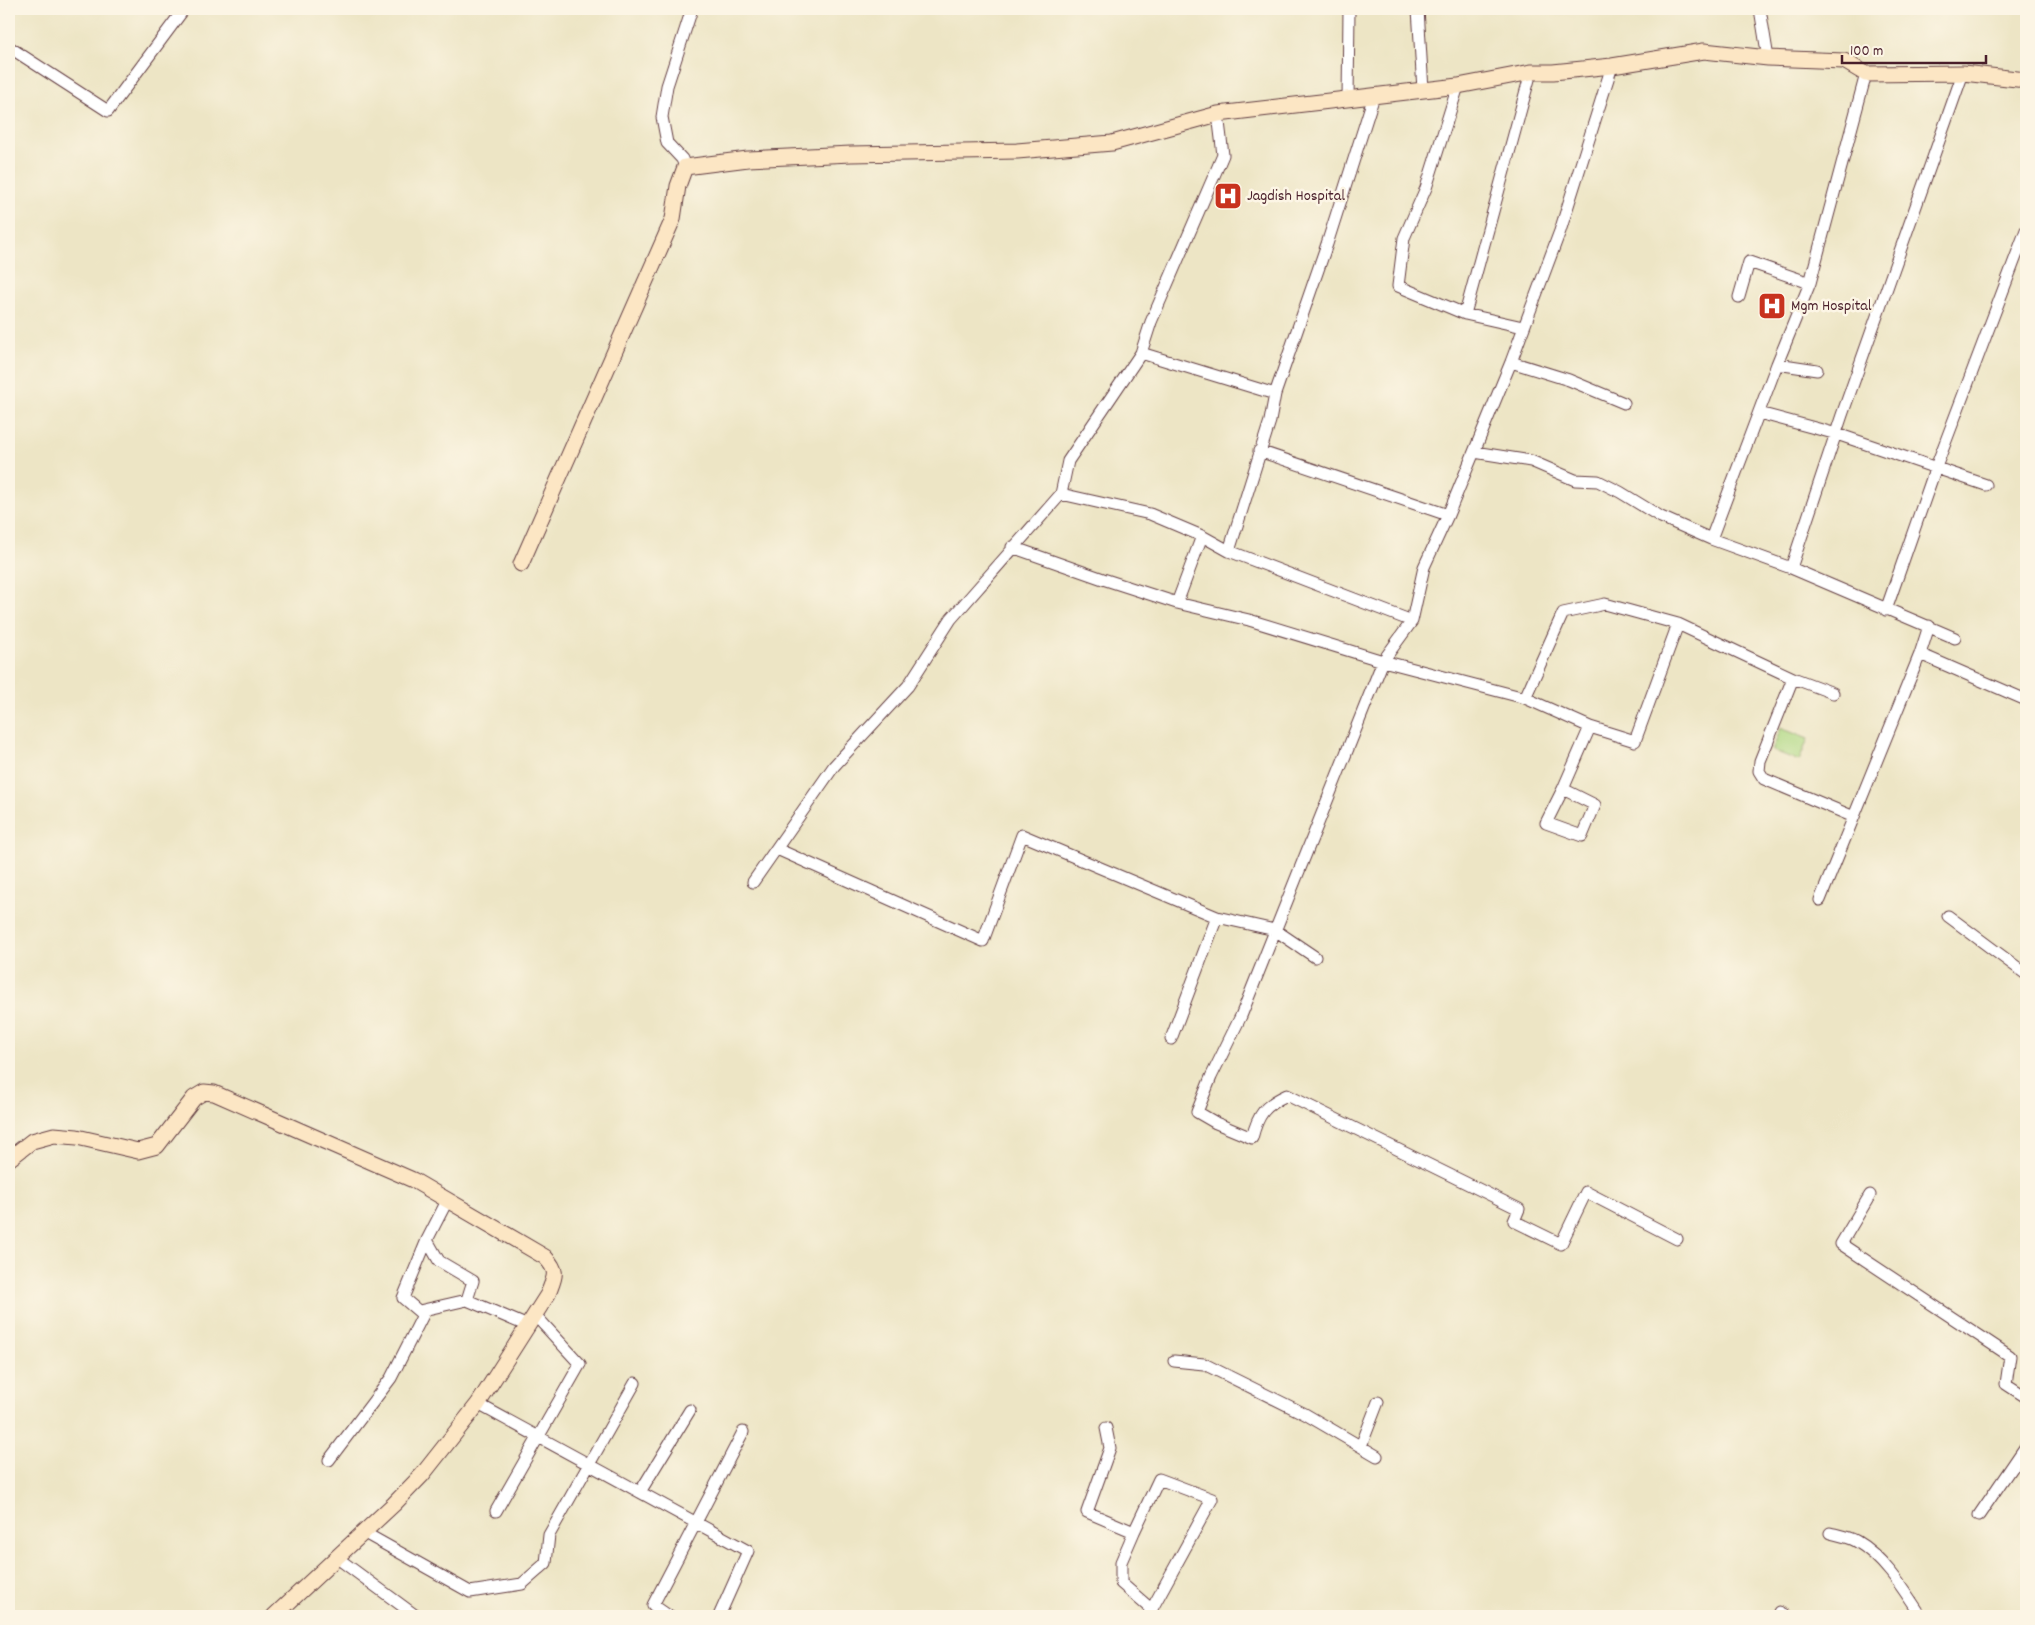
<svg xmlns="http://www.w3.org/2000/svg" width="2035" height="1625" viewBox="0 0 2035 1625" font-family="Dekko,sans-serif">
  <rect width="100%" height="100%" fill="#fcf5e5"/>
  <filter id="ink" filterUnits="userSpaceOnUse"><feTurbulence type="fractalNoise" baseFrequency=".02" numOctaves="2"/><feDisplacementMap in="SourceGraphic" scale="10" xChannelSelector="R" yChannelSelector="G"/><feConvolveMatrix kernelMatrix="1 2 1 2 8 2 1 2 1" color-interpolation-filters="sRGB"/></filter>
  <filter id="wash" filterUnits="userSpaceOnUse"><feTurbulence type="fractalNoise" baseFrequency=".0096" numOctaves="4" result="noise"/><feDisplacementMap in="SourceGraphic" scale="20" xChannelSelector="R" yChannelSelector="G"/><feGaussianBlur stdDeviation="1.12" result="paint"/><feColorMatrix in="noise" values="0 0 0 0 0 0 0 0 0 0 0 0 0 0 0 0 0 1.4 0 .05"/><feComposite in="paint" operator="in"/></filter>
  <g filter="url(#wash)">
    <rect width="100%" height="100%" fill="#ede5c5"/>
    <path fill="#afd883" stroke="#7c7c57" d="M1781 728 1808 739 1799 761 1772 750Z"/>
  </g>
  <g filter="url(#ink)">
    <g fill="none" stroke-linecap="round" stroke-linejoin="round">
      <defs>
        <path id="street" d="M1418 9 1423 90
          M1760 9 1768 58
          M9 47 108 111 184 9
          M1612 66 1560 231 1511 362 1448 515 1424 567 1412 621 1383 661 1241 1016 1211 1077 1197 1112 1216 1123 1252 1138C1258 1114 1265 1105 1287 1095L1519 1209 1514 1221 1561 1244 1586 1192 1677 1239
          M1866 74 1810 283 1777 364 1711 539 1791 568 1955 638
          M1458 86 1426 188 1404 238 1398 286 1465 314 1523 327
          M1348 100 1349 9
          M685 167 682 159 667 143 662 117 667 86 692 9
          M1739 297 1749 262 1810 283
          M1465 314 1531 72
          M1141 353 1275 394
          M1511 362 1569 380 1624 403
          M1777 364 1817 370
          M1759 413 1837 434 1986 485
          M1259 451 1448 515
          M1474 452 1531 461 1575 480 1598 481 1620 492 1661 517 1711 539
          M1061 494 1150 514 1202 536 1229 551 1412 621
          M1012 547 1103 579 1177 603 1249 620 1383 661 1525 698 1590 727 1635 741 1678 624
          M1229 551 1270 421 1275 394 1327 244 1374 96
          M1791 568 1842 415 1963 73
          M1177 603 1202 536
          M1886 610 1936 467 2026 230
          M1920 654 2026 700
          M1793 678 1760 761 1759 771 1764 779 1854 817
          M1525 698 1563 613 1605 604 1678 624 1793 678 1833 693
          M1563 789 1595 805 1582 836 1546 823 1563 789 1590 727
          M777 849 983 941 1022 835 1217 917 1275 930 1315 957
          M753 882 834 766 908 686 951 619 1061 494 1068 461 1141 353 1151 322 1223 155 1218 114
          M1820 900 1920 654 1929 626
          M1948 916 2026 974
          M1171 1039 1217 917
          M1870 1195 1841 1244 2010 1356 2006 1384 2026 1397
          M467 1300 528 1326
          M419 1311 467 1300 473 1281 439 1261 427 1240
          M1174 1361 1204 1364 1305 1414 1377 1456
          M478 1404 748 1551 719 1616
          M1106 1428 1110 1448 1087 1512 1134 1532 1159 1479 1212 1499 1148 1616
          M1361 1446 1378 1402
          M329 1460 391 1378 423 1315 403 1298 427 1240 448 1199
          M640 1492 690 1410
          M496 1511 580 1364 535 1315
          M1979 1515 2026 1446
          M363 1532 470 1592 522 1584 546 1563 549 1535 635 1383
          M1134 1532 1121 1562V1583L1152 1610
          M1830 1533C1838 1535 1849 1537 1856 1541 1884 1557 1904 1590 1921 1616
          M336 1557 416 1616
          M1779 1612 1787 1616
          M669 1616 653 1605 743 1432"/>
        <path id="secondary" d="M521 564 673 219 678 186 685 167 748 159 851 154 1017 151 1112 143 1218 114 1458 86 1531 72H1553L1612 66 1704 51 1768 58 1844 61 1866 74 1963 73 2026 80
          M9 1159 32 1141 54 1135 77 1137 138 1151 157 1146 194 1098 204 1092 214 1093 413 1180 545 1257C559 1272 555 1276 548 1294L478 1404 422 1475 394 1504 274 1616"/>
      </defs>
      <use href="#street" stroke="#623d42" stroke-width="13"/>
      <use href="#secondary" stroke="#623d42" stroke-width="17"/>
      <use href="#street" stroke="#fff" stroke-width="11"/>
      <use href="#secondary" stroke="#fce6c4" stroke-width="15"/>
    </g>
  </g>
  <defs>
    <symbol id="hospital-square" viewBox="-11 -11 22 22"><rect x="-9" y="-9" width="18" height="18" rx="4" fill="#c8321e" stroke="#fcf5e5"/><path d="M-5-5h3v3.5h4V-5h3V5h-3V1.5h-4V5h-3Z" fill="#fff"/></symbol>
  </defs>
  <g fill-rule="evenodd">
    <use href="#hospital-square" x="1212" y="180" width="32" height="32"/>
    <use href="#hospital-square" x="1756" y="290" width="32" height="32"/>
  </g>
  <g text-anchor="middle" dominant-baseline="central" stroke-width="5" stroke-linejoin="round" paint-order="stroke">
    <g font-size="16" fill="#4a1f2b" stroke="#fcf5e5" text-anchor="start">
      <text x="1247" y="196">Jagdish Hospital</text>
      <text x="1791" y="306">Mgm Hospital</text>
    </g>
  </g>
  <rect width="2035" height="1625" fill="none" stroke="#fcf5e5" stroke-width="30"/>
  <path d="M1842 55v8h144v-8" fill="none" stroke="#4a1f2b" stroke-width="2.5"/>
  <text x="1850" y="55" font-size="15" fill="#4a1f2b" stroke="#fcf5e5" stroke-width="4" paint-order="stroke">100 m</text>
</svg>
